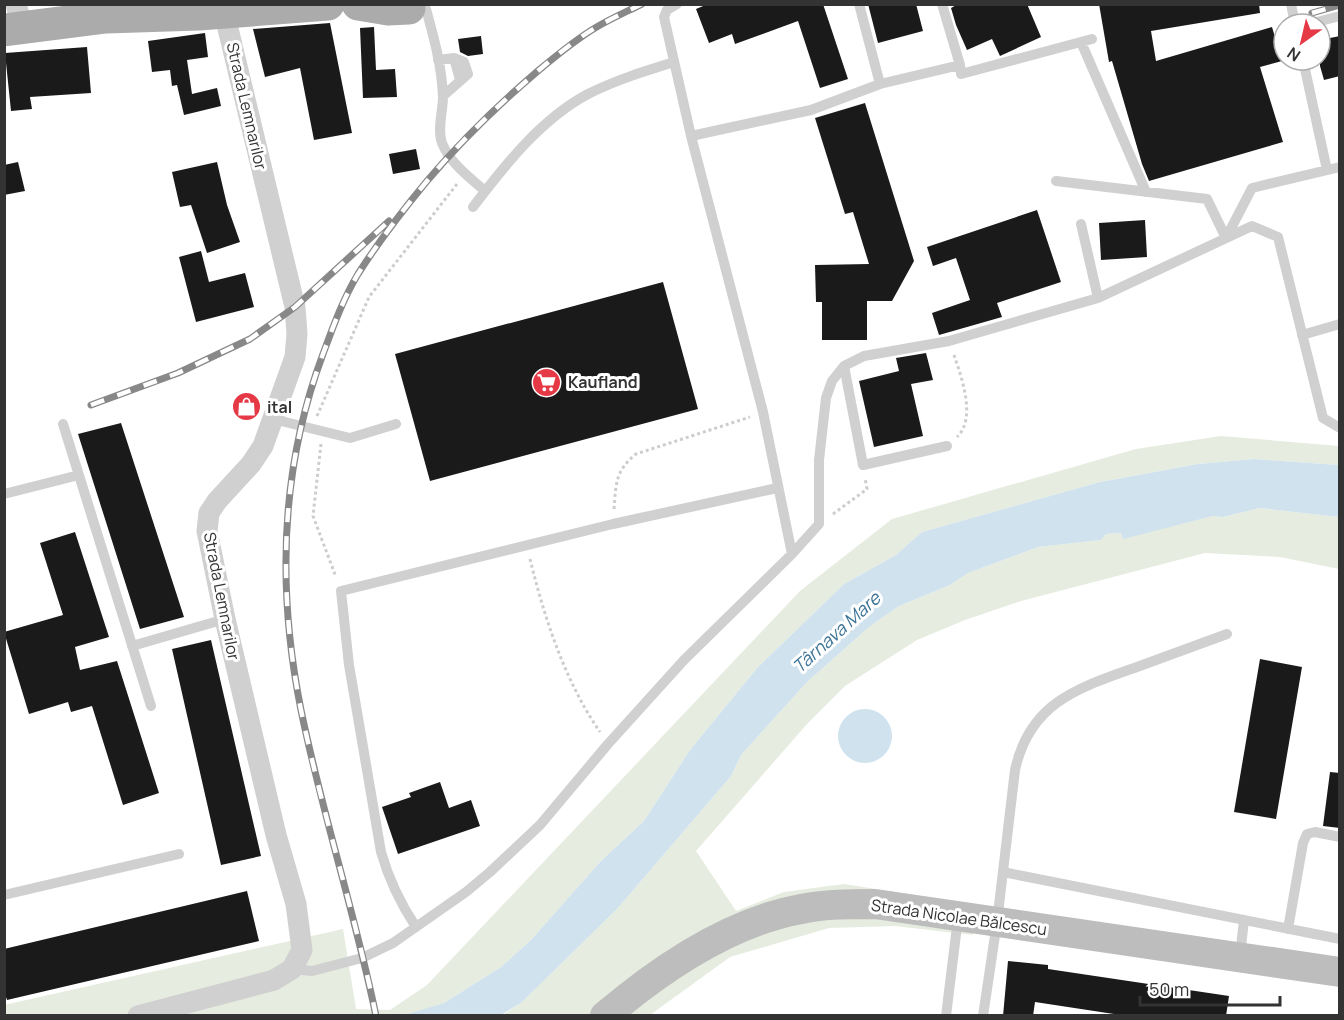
<svg xmlns="http://www.w3.org/2000/svg" width="1344" height="1020" viewBox="0 0 1344 1020" font-family="Manrope,sans-serif">
  <rect width="100%" height="100%" fill="#fff"/>
  <path fill="#e6ecdf" d="M1221 436 1339 446V465L1254 459 1198 464 1100 482 922 532 896 555 844 584 758 667 690 750 644 821 601 861 531 940 501 967 444 1003 405 1016H5L4 1005 343 929 356 1009 390 1010 427 985 800 591 892 519 1136 449Z
    M1260 508 1339 517V569L1280 557 1205 553 1021 601 965 620 917 640 845 686 807 724 696 851 736 911 784 892 844 884 978 905 973 935 895 926 829 928 730 957 650 1015 501 1016 521 1003 617 909 731 776 741 755 807 682 869 627 899 606 950 585 968 573 1038 547 1101 540 1106 534 1121 533 1123 538 1213 516 1223 517Z"/>
  <path fill="#cfe2ee" d="M1254 459 1339 465V517L1260 508 1223 517 1213 516 1123 539 1121 533 1106 534 1101 540 1038 547 968 573 950 585 899 606 869 627 807 682 741 755 731 776 617 909 521 1003 501 1015H405L444 1003 501 967 531 940 601 861 644 821 690 750 758 667 844 584 896 555 922 532 1100 482 1198 464Z
    M838 736a27 27 0 1 1 54 0a27 27 0 1 1-54 0Z"/>
  <path fill="#1a1a1a" d="M708 4H823L848 79 820 88 798 21 735 44 732 34 709 43 696 9Z
    M868 4H916L923 31 878 43Z
    M958 4H1027L1041 37 1000 56 992 39 967 50 956 25 951 8Z
    M1099 4H1259L1260 13 1151 31 1156 61 1272 27 1282 61 1260 67 1283 142 1149 181 1142 164 1112 61 1109 62Z
    M330 23 352 133 314 140 300 68 265 77 253 29Z
    M374 27 376 70 395 69 397 97 363 98 360 28Z
    M205 33 208 57 187 60 192 94 217 88 221 106 184 115 177 85 172 86 170 70 152 72 148 41Z
    M481 36 483 54 468 56 460 52 458 39Z
    M1340 36V76L1324 80 1320 66V40Z
    M87 47 91 93 30 97 32 109 11 111 5 53Z
    M865 103 914 261 892 301H867V340H822V302H816L815 265 869 264 853 212 845 214 815 118Z
    M416 149 420 169 393 174 389 154Z
    M18 162 25 191 4 195V165Z
    M217 162 227 205 240 242 207 253 191 205 180 207 172 172Z
    M1037 210 1061 282 997 303 1002 317 939 335 932 313 970 300 956 258 933 266 927 247Z
    M1145 220 1147 257 1101 260 1099 223Z
    M201 251 209 282 245 273 254 307 196 322 179 257Z
    M663 282 698 409 430 481 395 354Z
    M926 353 933 380 911 384 923 436 874 447 859 381 899 371 896 358Z
    M121 423 184 617 140 629 78 434Z
    M75 532 109 637 75 647 80 670 117 661 159 793 123 805 92 706 71 712 68 702 29 714 4 632 63 615 40 543Z
    M211 640 261 856 221 865 172 649Z
    M1260 659 1302 667 1276 819 1234 812Z
    M1330 772 1340 773V828L1323 826Z
    M440 782 449 808 471 800 480 826 398 854 382 807 411 797 409 793Z
    M247 891 259 941 7 1000 4 991V949Z
    M1008 961 1048 965V969L1229 996 1226 1016H1127L1035 1002 1033 1016H1003Z"/>
  <g fill="none" stroke-linecap="round" stroke-linejoin="round">
    <path stroke="#cdcdcd" stroke-width="3" stroke-dasharray="3 3" stroke-linecap="butt" d="M954 355C961 376 977 418 957 437
      M317 416 369 297 457 184
      M321 444 313 516 336 577
      M614 509C616 484 615 471 636 454L750 417
      M833 514 867 489 865 478
      M530 559C545 620 565 681 600 732"/>
    <path stroke="#d0d0d0" stroke-width="10" d="M677 4 667 10 664 17 691 136 763 412 792 554
      M1291 4 1295 24
      M426 9C434 38 442 67 443 97 443 110 437 130 442 143 450 163 469 177 485 191
      M1309 24 1340 16
      M1081 42 1146 192
      M454 58 460 80
      M438 60 454 58 464 62 468 74 443 96
      M1303 60 1327 170
      M960 65 961 74 1092 39
      M880 84 960 65 942 4
      M691 136 811 110 880 84 859 4
      M1056 181 1207 199 1226 238
      M473 207C505 165 541 119 588 94 616 80 645 71 674 62
      M1226 238 1252 188 1340 167
      M1098 298 1252 226 1278 237 1323 418 1340 428
      M1302 335 1340 324
      M844 366 863 465 947 446
      M273 419 350 438 396 424
      M63 424 151 706
      M4 494 79 475
      M132 646 225 619
      M1003 872 1340 939
      M4 895 179 854
      M416 927C400 903 389 880 381 852L349 665 341 591 613 524 777 488
      M1288 929 1303 843 1307 834 1315 832 1340 837
      M1240 956 1244 920
      M292 969 312 971 362 958 393 943 466 892 490 872 540 825 608 744 684 660 792 554 819 524V460L826 398 832 381 844 366 864 356 949 341 1098 298 1081 224
      M946 1016 958 918
      M983 1016 997 922 1015 770C1030 702 1078 688 1137 667 1167 656 1197 645 1227 634"/>
    <path stroke="#d0d0d0" stroke-width="21" d="M16 4 23 29
      M138 1016 274 980 292 969 302 950 296 904 276 835 225 619 207 531 209 513 217 501 251 464 263 446 295 357 297 334 295 307 224 12"/>
    <path stroke="#bdbdbd" stroke-width="30" d="M605 1016C659 970 730 922 801 909 825 904 850 904 875 904L1340 972"/>
    <path stroke="#ababab" stroke-width="33" d="M358 4 388 9 409 8
      M4 30 106 17 199 14 328 4"/>
    <defs>
      <path id="rail" d="M1312 13 1340 5
        M91 405 178 373 250 339 295 307 389 221
        M376 1016C355 913 322 813 301 710 277 590 280 469 323 354 333 327 343 299 358 274 379 241 403 210 427 181 461 141 499 104 539 70 557 55 575 40 595 28 610 19 626 12 642 4"/>
    </defs>
    <use href="#rail" stroke="#888" stroke-width="7"/>
    <use href="#rail" stroke="#fff" stroke-width="4.5" stroke-dasharray="14" stroke-linecap="butt"/>
  </g>
  <defs>
    <symbol id="supermarket-disc" viewBox="-11 -11 22 22"><circle r="9.5" fill="#e63946" stroke="#fff"/><path d="M-6-5.5h2.5l.6 2H6L4.5 2H-2.5L-4.4-4H-6ZM-1.5 3.2a1.3 1.3 0 1 0 .1 0ZM3 3.2a1.3 1.3 0 1 0 .1 0Z" fill="#fff"/></symbol>
    <symbol id="shop-disc" viewBox="-11 -11 22 22"><circle r="9.5" fill="#e63946" stroke="#fff"/><path d="M-5-2.5h2.3a2.7 3.5 0 0 1 5.4 0H5L5.5 6h-11ZM-1.5-2.5h3a1.5 2.3 0 0 0-3 0Z" fill="#fff"/></symbol>
  </defs>
  <g fill-rule="evenodd">
    <use href="#supermarket-disc" x="530" y="366" width="33" height="33"/>
    <use href="#shop-disc" x="230" y="390" width="33" height="33"/>
  </g>
  <g text-anchor="middle" dominant-baseline="central" stroke-width="6" stroke-linejoin="round" paint-order="stroke">
    <g font-size="16" fill="#333" stroke="#fff">
      <text transform="translate(247 106) rotate(77)">Strada Lemnarilor</text>
      <text transform="translate(222 596) rotate(79)">Strada Lemnarilor</text>
      <text transform="translate(959 917) rotate(8)">Strada Nicolae Bălcescu</text>
    </g>
    <g font-size="16" font-weight="bold" fill="#333" stroke="#fff" text-anchor="start">
      <text x="568" y="382">Kaufland</text>
      <text x="267" y="407">ital</text>
    </g>
    <g font-size="18" font-style="italic" fill="#3f7597" stroke="#fff">
      <text transform="translate(836 632) rotate(-42)">Târnava Mare</text>
    </g>
  </g>
  <rect width="1344" height="1020" fill="none" stroke="#333333" stroke-width="12"/>
  <g transform="translate(1302 42) rotate(214)"><circle r="28" fill="#ffffff" stroke="#adadad" stroke-width="1.5"/>
  <path d="M0-4.5L10 22L0 15L-10 22Z" fill="#e63946"/>
  <text y="-9" font-size="16" font-weight="bold" text-anchor="middle" fill="#333333">N</text>
  </g>
  <path d="M1140 996v9h140v-9" fill="none" stroke="#333333" stroke-width="3"/>
  <text x="1149" y="996" font-size="18" fill="#333333" stroke="#ffffff" stroke-width="4.5" paint-order="stroke">50 m</text>
</svg>
